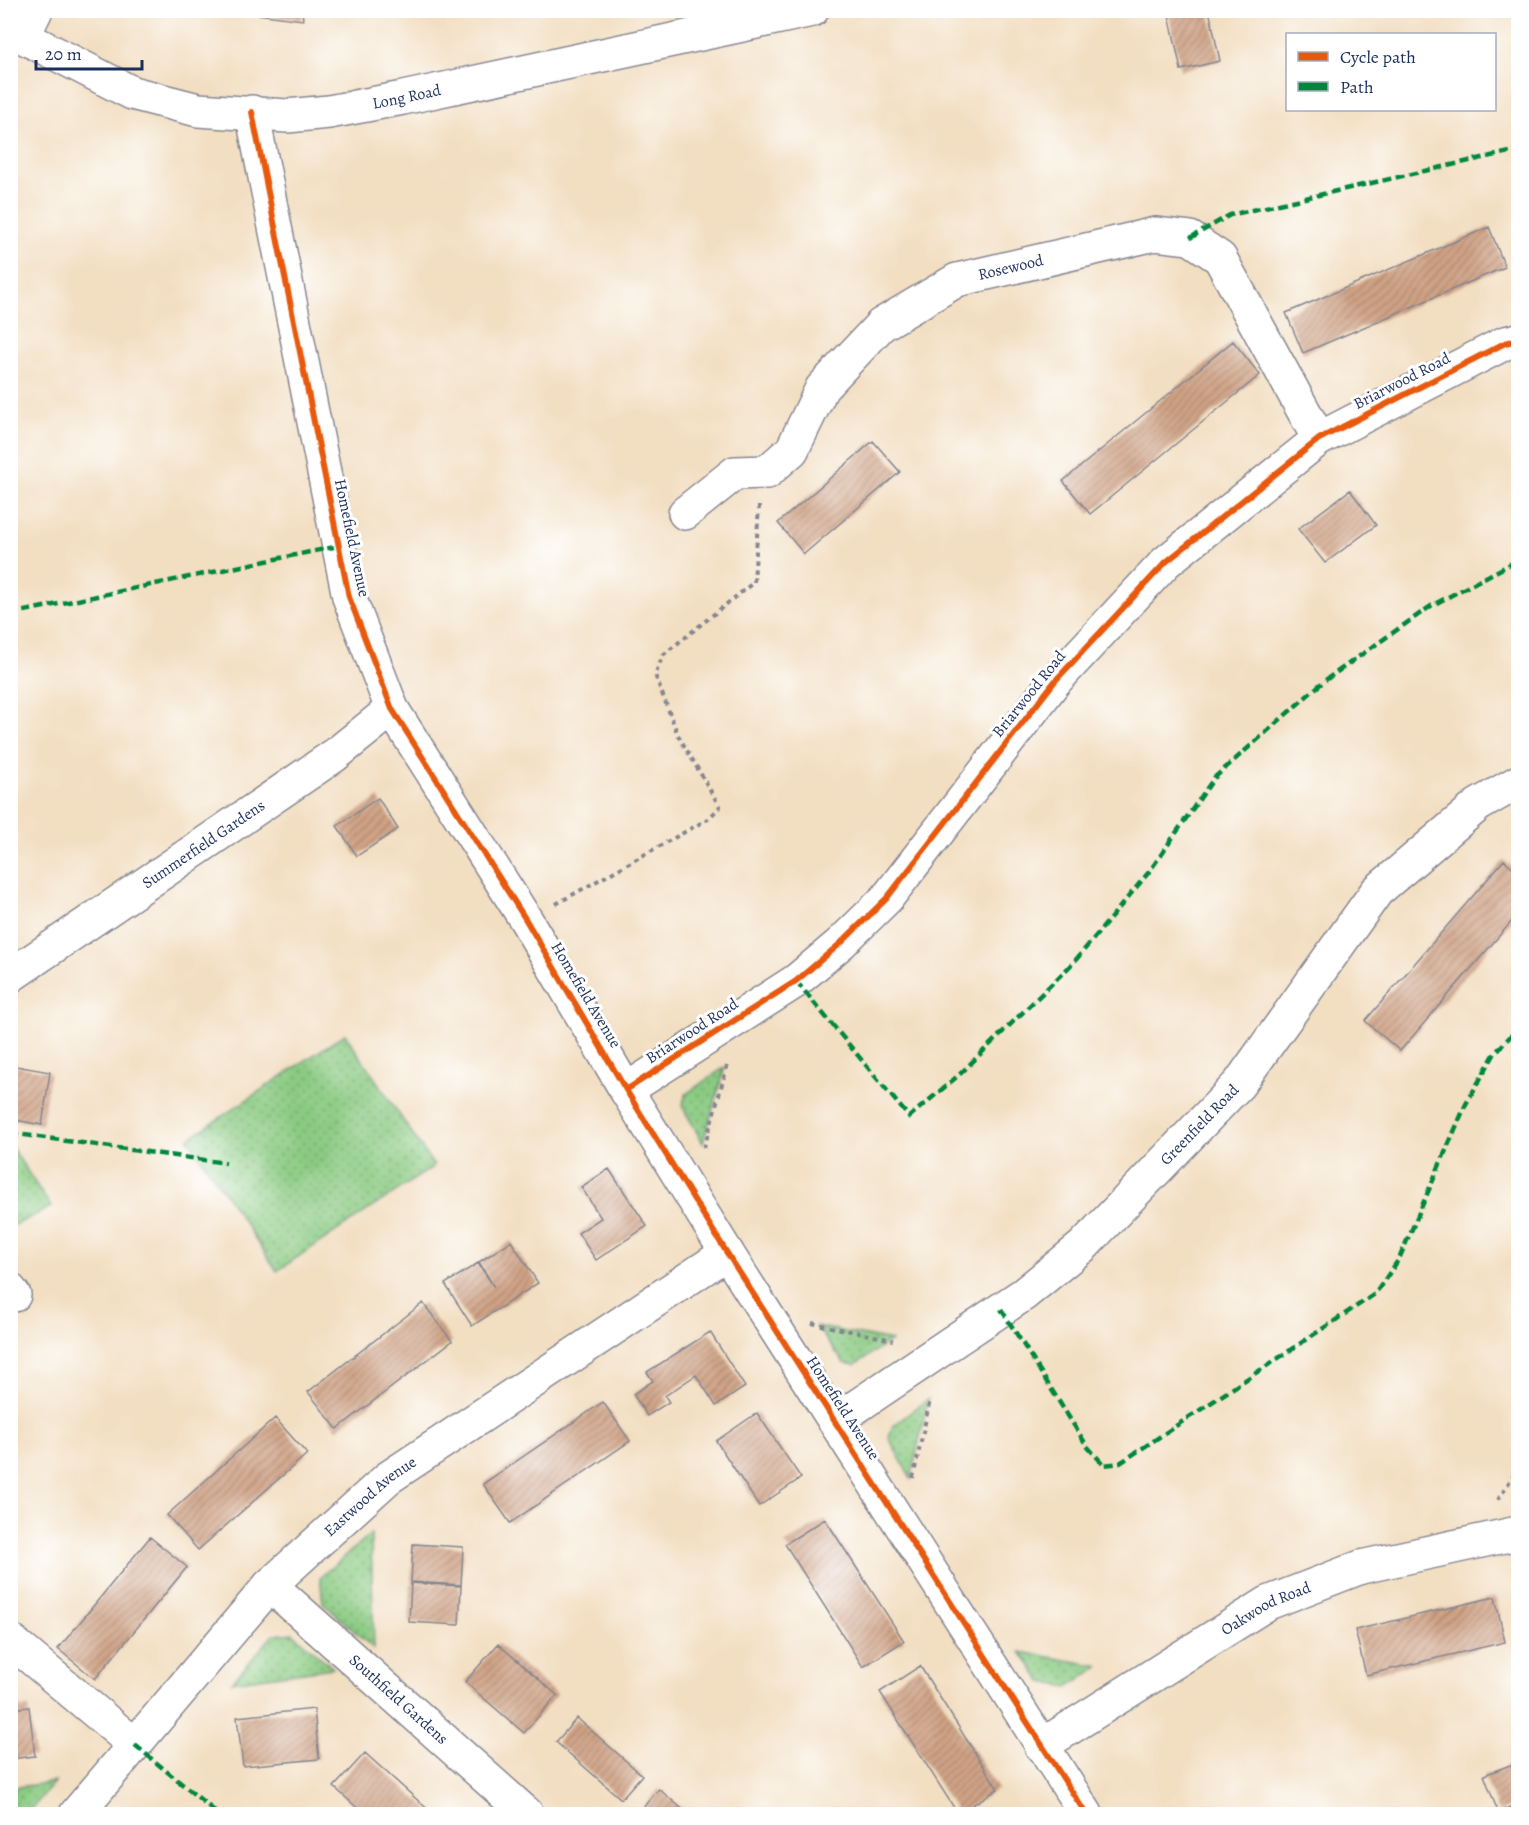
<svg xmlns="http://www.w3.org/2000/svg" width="1529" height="1825" viewBox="0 0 1529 1825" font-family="Alegreya,serif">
  <defs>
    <pattern id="grass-dots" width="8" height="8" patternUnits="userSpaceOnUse" patternTransform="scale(1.5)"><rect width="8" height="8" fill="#8aca81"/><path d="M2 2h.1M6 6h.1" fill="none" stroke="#70a46d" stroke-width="1.8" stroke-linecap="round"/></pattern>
    <pattern id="building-hatch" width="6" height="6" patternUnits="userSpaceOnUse" patternTransform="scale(1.5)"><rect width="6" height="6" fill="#d0a385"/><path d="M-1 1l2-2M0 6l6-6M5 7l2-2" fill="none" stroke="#a88570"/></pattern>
  </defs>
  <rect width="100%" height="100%" fill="#fff"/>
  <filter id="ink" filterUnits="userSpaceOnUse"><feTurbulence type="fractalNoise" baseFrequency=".0167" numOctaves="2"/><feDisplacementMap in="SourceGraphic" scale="12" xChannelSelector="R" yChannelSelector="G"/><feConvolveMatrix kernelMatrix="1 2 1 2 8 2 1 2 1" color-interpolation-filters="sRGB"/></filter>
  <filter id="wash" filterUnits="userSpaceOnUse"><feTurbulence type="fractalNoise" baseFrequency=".008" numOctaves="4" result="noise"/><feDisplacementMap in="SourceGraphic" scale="24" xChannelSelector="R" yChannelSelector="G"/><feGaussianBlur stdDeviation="1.35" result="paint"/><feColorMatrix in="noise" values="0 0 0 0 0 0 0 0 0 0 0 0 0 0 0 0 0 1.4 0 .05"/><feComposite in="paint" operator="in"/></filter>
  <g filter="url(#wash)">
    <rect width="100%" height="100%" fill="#f2dec1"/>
    <path fill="url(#grass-dots)" stroke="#527c70" stroke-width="1.5" d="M345 1034 434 1166 277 1271 188 1139Z
      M725 1067 703 1143 682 1106 686 1094Z
      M10 1145 51 1207 11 1227H10Z
      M816 1326 891 1341 855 1365 844 1363Z
      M928 1399 911 1479 889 1438 893 1426Z
      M371 1534 374 1649 323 1603 320 1577Z
      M293 1633 333 1668 232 1682 273 1635Z
      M1021 1652 1100 1666 1068 1687 1042 1682Z
      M55 1782 27 1814H11V1788Z"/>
    <g id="blocks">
      <path fill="url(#building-hatch)" d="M241 10H302L303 20 241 12Z
        M1168 10H1209L1220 61 1181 70Z
        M1489 227 1505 267 1303 353 1286 313Z
        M1233 341 1260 375 1090 514 1063 481Z
        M873 441 900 472 804 554 778 523Z
        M1350 490 1376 525 1325 563 1298 529Z
        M378 798 398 829 357 856 337 826Z
        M1504 860 1518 872V914L1400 1051 1365 1021Z
        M10 1065 50 1072 42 1125 10 1119Z
        M609 1169 647 1226 596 1260 578 1233 601 1218 581 1187Z
        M511 1241 538 1283 472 1326 445 1284 478 1263 494 1287 479 1262Z
        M423 1303 452 1341 337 1429 308 1392Z
        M710 1332 745 1387 716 1406 696 1375 665 1396 669 1402 647 1416 633 1394 653 1381 647 1372Z
        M603 1402 630 1441 510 1523 483 1484Z
        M757 1413 801 1478 759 1506 716 1441Z
        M275 1418 307 1454 198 1550 167 1515Z
        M825 1519 904 1641 863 1667 785 1544Z
        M150 1537 187 1567 95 1679 58 1649Z
        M413 1544 463 1547 461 1585 411 1582Z
        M411 1583 461 1586 459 1625 409 1622Z
        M1495 1597 1505 1642 1366 1675 1355 1630Z
        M498 1644 557 1695 524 1733 465 1682Z
        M920 1666 998 1789 958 1814 880 1692Z
        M29 1707 35 1756 10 1759V1709Z
        M314 1709 319 1759 243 1766 237 1717Z
        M577 1718 642 1775 621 1799 556 1742Z
        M365 1753 433 1814H364L334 1787Z
        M1518 1762V1804L1498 1812 1484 1775Z
        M659 1789 688 1814 638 1813Z"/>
    </g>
  </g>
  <g filter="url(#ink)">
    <use href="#blocks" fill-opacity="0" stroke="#868690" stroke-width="1.5"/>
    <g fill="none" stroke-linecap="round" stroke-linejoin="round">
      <defs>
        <g id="minor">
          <path id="s1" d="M10 30 132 93 198 110 287 116 329 112 403 98 812 10"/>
          <path d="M23 37 36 10"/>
          <path d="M252 112 349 597 392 709 526 920 626 1090 727 1253 1086 1814"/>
          <path id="s2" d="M685 513 735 473 767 472 792 450 822 388 881 325 957 280 1155 234 1190 238 1220 258 1319 439"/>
          <path id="s3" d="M10 976 335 755 392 709"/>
          <path d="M626 1090 796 981 841 943 887 898 1055 681 1166 562 1319 439 1505 343 1518 340"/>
          <path d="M10 1290 14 1295"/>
          <path id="s4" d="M835 1421 1024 1294 1083 1246 1239 1084 1377 891 1478 805 1518 782"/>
          <path id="s5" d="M270 1585 527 1814"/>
          <path d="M10 1640 135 1745"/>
          <path id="s6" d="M1041 1746 1268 1603 1361 1567 1518 1533"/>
          <path id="s7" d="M76 1814 270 1585 388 1478 727 1253"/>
        </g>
      </defs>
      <use href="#minor" stroke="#868690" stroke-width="36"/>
      <path stroke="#868690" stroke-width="4" stroke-dasharray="4.5 4.5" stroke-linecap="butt" d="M556 904 708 819 720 807 678 735 655 675 663 655 754 582 759 506
        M704 1148 727 1066
        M812 1323 893 1340
        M913 1478 930 1400
        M1498 1500 1518 1468"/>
      <use href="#minor" stroke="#fff" stroke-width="33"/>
      <path stroke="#00873e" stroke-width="4.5" stroke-dasharray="9 4.5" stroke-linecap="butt" d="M1190 238 1230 215 1518 150
        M10 614 339 546
        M796 981 909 1117 959 1075 1074 962 1149 872 1214 778 1324 681 1431 606 1518 560
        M10 1133 226 1163
        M1001 1309 1087 1446 1104 1465 1120 1463 1375 1294 1399 1259 1466 1104 1495 1053 1518 1028
        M135 1745 218 1814"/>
      <defs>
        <path id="cycleway" d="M252 112 349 597 392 709 526 920 626 1090 727 1253 1086 1814
          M626 1090 796 981 841 943 887 898 1055 681 1166 562 1319 439 1505 343 1518 340"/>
      </defs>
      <use href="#cycleway" stroke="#fff" stroke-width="10"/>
      <use href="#cycleway" stroke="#e8590c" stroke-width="6"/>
    </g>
  </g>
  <g text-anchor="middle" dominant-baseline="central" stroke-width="6" stroke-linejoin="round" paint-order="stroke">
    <g font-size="16" fill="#1b2f5e" stroke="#fff">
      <text stroke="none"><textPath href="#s1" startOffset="416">Long Road</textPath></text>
      <text stroke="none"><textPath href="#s2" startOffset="428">Rosewood</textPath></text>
      <text transform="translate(1402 381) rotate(-27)">Briarwood Road</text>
      <text transform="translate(352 538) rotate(78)">Homefield Avenue</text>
      <text transform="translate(1029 694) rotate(-51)">Briarwood Road</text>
      <text stroke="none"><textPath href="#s3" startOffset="234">Summerfield Gardens</textPath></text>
      <text transform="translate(586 995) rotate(59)">Homefield Avenue</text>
      <text transform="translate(692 1031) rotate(-33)">Briarwood Road</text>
      <text stroke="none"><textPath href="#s4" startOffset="472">Greenfield Road</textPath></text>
      <text transform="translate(843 1408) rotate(57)">Homefield Avenue</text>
      <text stroke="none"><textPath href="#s7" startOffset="434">Eastwood Avenue</textPath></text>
      <text stroke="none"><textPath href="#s6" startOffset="264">Oakwood Road</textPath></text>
      <text stroke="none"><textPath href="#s5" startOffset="172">Southfield Gardens</textPath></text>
    </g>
  </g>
  <rect width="1529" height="1825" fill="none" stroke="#fff" stroke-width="36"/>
  <rect x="1286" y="33" width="210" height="78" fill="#ffffff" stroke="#a4acbf" stroke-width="1.5"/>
  <rect x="1298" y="52" width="30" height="9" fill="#e8590c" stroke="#a4acbf" stroke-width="1.5"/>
  <text x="1340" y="63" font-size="18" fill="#1b2f5e">Cycle path</text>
  <rect x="1298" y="82" width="30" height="9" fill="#00873e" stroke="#a4acbf" stroke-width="1.5"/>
  <text x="1340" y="93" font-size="18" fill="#1b2f5e">Path</text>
  <path d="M36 60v9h106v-9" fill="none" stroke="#1b2f5e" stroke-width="3"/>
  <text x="45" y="60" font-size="18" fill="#1b2f5e" stroke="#ffffff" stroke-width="4.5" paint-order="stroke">20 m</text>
</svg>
